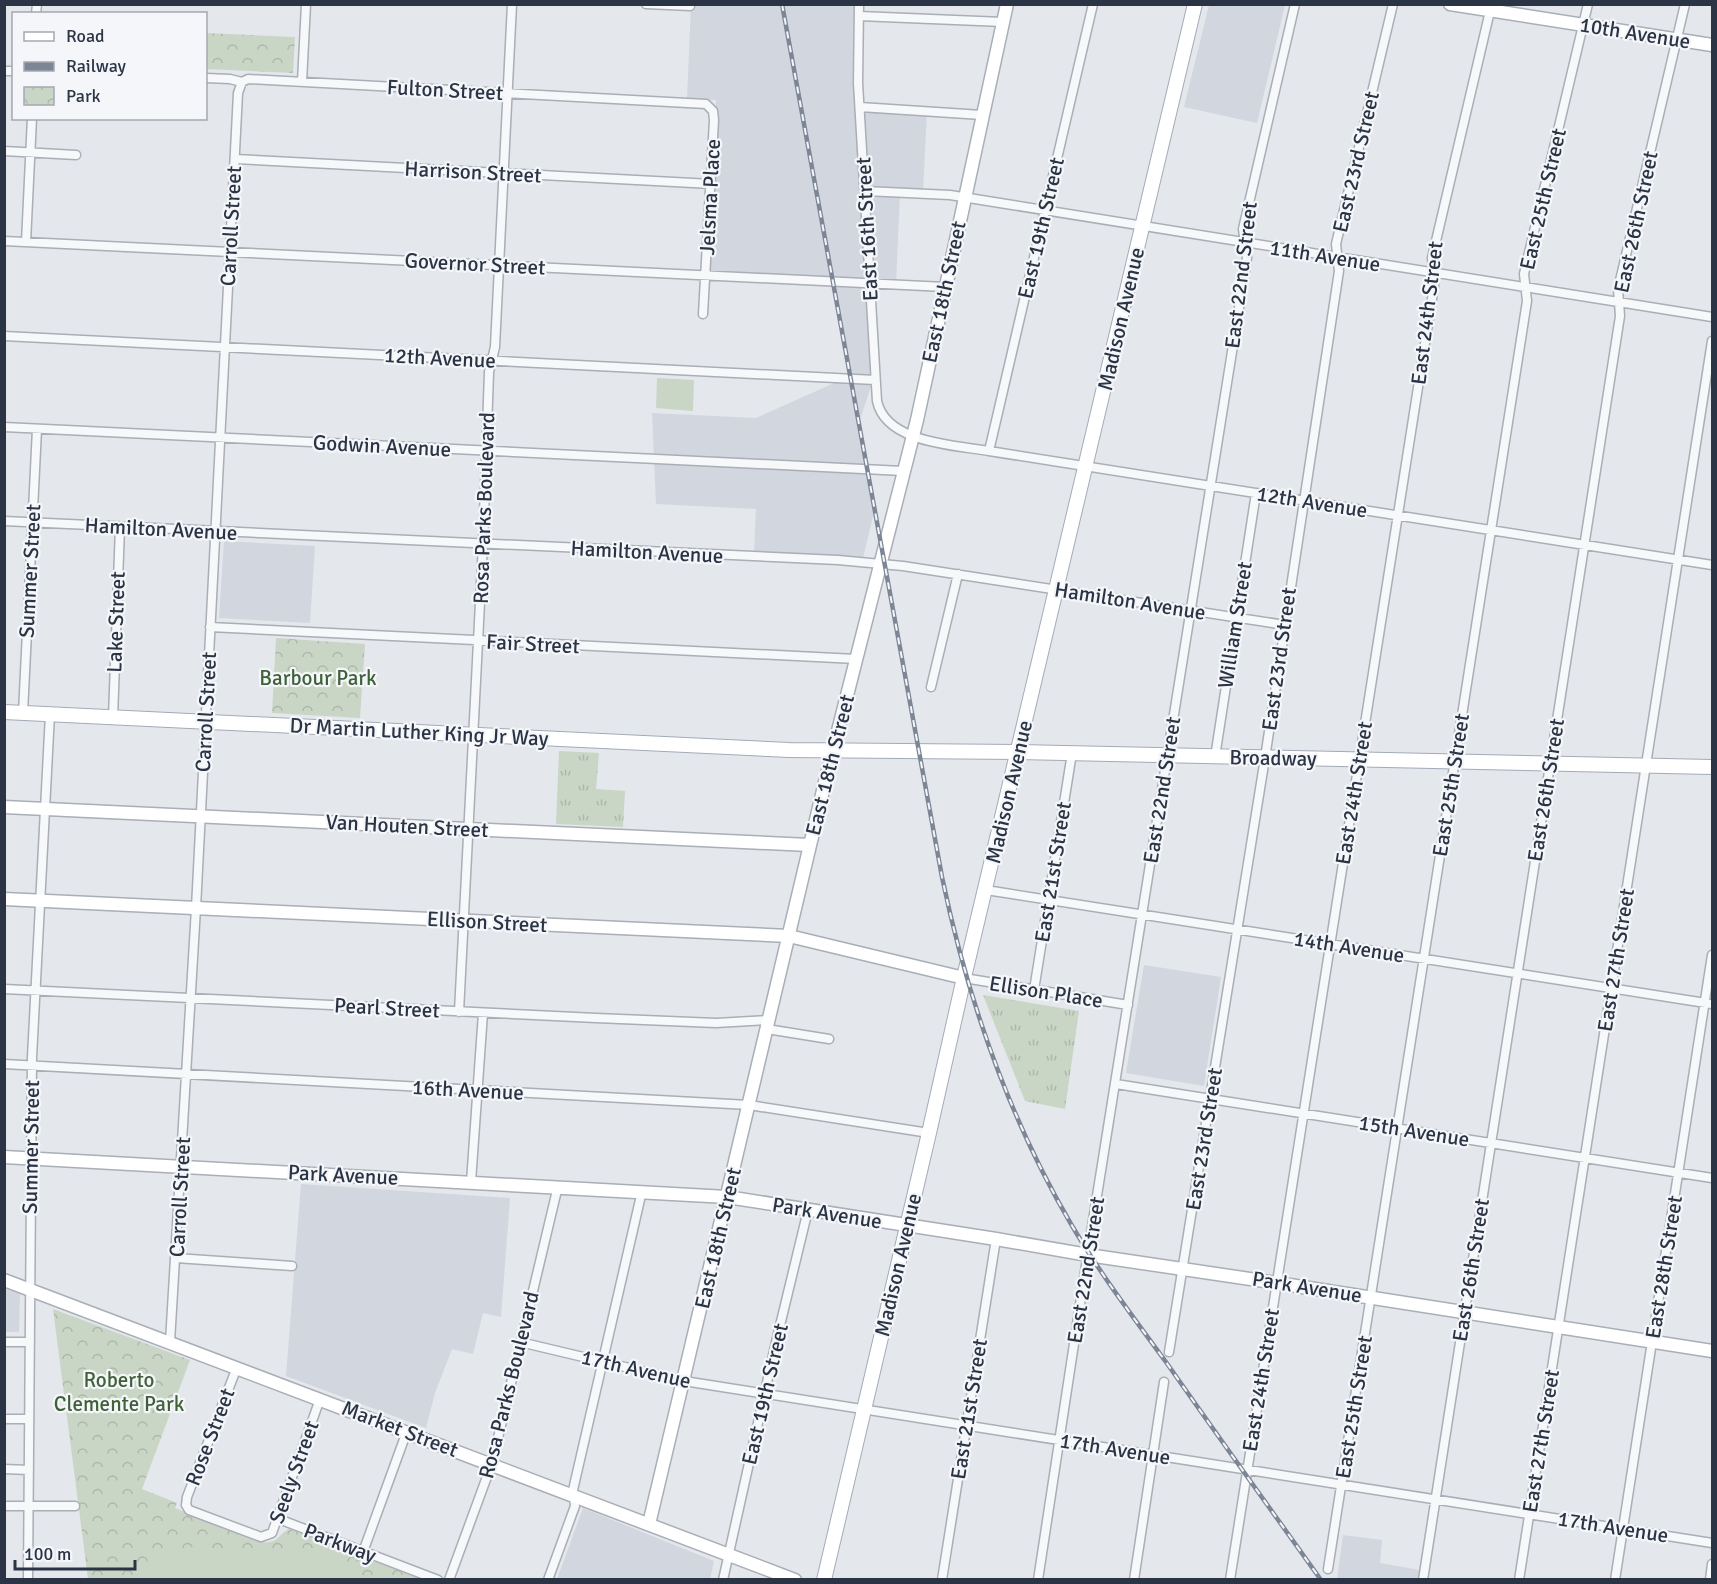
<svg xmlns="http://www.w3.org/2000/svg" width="1717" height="1584" viewBox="0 0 1717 1584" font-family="Signika,sans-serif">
  <defs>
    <pattern id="grass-tufts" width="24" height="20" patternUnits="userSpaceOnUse" patternTransform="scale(1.5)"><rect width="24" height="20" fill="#c9d6c5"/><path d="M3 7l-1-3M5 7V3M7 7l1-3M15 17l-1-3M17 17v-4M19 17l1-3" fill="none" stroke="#adb8ab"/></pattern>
    <pattern id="park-crowns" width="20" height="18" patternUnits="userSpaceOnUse" patternTransform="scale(1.5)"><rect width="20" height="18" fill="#c9d6c5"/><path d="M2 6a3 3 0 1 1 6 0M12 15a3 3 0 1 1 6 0" fill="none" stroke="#adb8ab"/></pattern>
  </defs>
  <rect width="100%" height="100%" fill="#e4e7ec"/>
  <path fill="#d2d6de" d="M691 5H862V107L927 110 923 193H900L896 283 872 282 874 377 859 423 875 508 862 562 754 555 756 509 656 504 652 413 756 418 850 376 834 281 705 274 716 100 687 99Z
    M1209 5H1285L1257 123 1184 107Z
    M224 541 315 546 310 623 219 618Z
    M1144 965 1221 977 1204 1086 1126 1073Z
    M301 1184 510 1198 501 1317 483 1313 473 1354 452 1349 435 1393 426 1428 286 1376Z
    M5 1289 20 1294 19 1332H5Z
    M583 1508 714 1561 710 1579H557Z
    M1343 1535 1382 1540 1380 1563 1425 1571 1423 1579 1337 1580Z"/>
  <path fill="url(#grass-tufts)" d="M559 751 599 753 596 789 625 791 623 827 556 824Z
    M983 995 1079 1011 1065 1109 1025 1101Z"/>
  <path fill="url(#park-crowns)" d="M206 33 295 37 293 73 206 69Z
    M276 638 365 644 360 718 272 713Z
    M53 1309 190 1360 142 1489 177 1503 175 1508 261 1542C279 1544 276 1536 289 1529L421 1579H88Z"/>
  <path fill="#c9d6c5" d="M657 378 694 380 693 411 656 408Z
    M187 1547 321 1554 335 1559 353 1579H147C154 1561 168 1552 187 1547Z"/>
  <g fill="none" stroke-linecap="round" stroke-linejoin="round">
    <defs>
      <path id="street" d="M646 4 690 6
        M859 4 858 83 877 401C886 443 954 445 989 451L1712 565
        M36 14 37 4
        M859 16 1003 22
        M4 71H14
        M206 78 230 79 242 82 248 79 706 104 713 111 714 120 703 314
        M302 82 306 4
        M860 107 982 115
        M4 151 76 155
        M235 159 712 184
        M865 191 950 195 1712 317
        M4 241 945 287
        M26 242 32 118
        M4 336 875 380
        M4 427 903 471
        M989 451 1093 4
        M4 521 838 560 903 566 1285 625
        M210 627 856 659
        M931 687 958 574
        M23 713 37 429
        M113 717 120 527
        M1215 757 1256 493
        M986 890 1712 1004
        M964 978 1128 1005
        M4 989 596 1018 716 1023 769 1020
        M1034 990 1072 753
        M459 1012 483 544 489 372 495 347 512 4
        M767 1029 829 1039
        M4 1064 749 1105 929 1133
        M1116 1084 1712 1178
        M471 1182 483 1013
        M176 1258 292 1266
        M4 1342H30
        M170 1342 196 908 238 93 242 82
        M520 1342 684 1381 1712 1543
        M1169 1352 1265 758 1339 271 1336 244 1393 4
        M237 1367 187 1497 186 1505 189 1510 261 1537 272 1533 320 1399
        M4 1419H29
        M4 1469 29 1470
        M4 1506H75
        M276 1518 438 1580
        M363 1552 407 1431
        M1328 1569 1527 301 1524 274 1588 4
        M28 1580 32 1057 50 714
        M449 1580 492 1463 558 1186
        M548 1580 575 1506 573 1490 642 1191
        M723 1580 776 1342 808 1210
        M942 1580 996 1239
        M1038 1580 1088 1252 1247 258 1243 229 1295 4
        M1134 1580 1164 1382
        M1230 1580 1434 286 1432 258 1490 11
        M1423 1580 1620 316 1618 289 1685 4
        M1519 1580 1712 341
        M1615 1580 1712 955
        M1710 1580 1712 1564"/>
      <path id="secondary" d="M1450 4 1712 45
        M4 807 809 845
        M4 899 789 936 964 978
        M4 1157 727 1197 996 1239 1088 1255 1277 1283 1712 1351
        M4 1280 795 1580
        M649 1524 825 782 917 420 1007 4"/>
      <path id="primary" d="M4 712 789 750 1018 752 1712 767
        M824 1580 929 1133 965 973 1195 4"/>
    </defs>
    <use href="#street" stroke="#a9aeb7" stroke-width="11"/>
    <use href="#secondary" stroke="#a9aeb7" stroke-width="15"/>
    <use href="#primary" stroke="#a3abb8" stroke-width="16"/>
    <use href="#street" stroke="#f7f8fa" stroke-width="8"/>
    <use href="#secondary" stroke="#fff" stroke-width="12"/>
    <use href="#primary" stroke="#fff" stroke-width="14"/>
    <defs>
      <path id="rail" d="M782 4 942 877C967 997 1009 1118 1071 1224 1099 1272 1133 1317 1166 1362 1217 1435 1269 1507 1321 1580"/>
    </defs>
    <use href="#rail" stroke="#7d8696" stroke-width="4.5"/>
    <use href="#rail" stroke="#f4f6f9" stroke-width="2" stroke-dasharray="7" stroke-linecap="butt"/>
  </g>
  <g text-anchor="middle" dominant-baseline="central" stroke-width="4.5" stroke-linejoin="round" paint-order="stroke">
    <g font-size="21" fill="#2b3445" stroke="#f4f6f9">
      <text transform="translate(1635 33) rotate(9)">10th Avenue</text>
      <text transform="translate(445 90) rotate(3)">Fulton Street</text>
      <text transform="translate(1356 162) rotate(-77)">East 23rd Street</text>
      <text transform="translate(473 172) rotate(3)">Harrison Street</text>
      <text transform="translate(710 197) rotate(-87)">Jelsma Place</text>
      <text transform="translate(1543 199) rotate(-77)">East 25th Street</text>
      <text transform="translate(1636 222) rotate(-78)">East 26th Street</text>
      <text transform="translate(231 226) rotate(-87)">Carroll Street</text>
      <text transform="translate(1041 228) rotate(-77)">East 19th Street</text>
      <text transform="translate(867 229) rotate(-93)">East 16th Street</text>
      <text transform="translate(1325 256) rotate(9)">11th Avenue</text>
      <text transform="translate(475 264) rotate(3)">Governor Street</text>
      <text transform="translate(1241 275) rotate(-83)">East 22nd Street</text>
      <text transform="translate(944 292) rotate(-78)">East 18th Street</text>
      <text transform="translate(1427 313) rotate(-83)">East 24th Street</text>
      <text transform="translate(1121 319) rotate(-77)">Madison Avenue</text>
      <text transform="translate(440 358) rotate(3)">12th Avenue</text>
      <text transform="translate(382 446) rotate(3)">Godwin Avenue</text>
      <text transform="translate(1312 502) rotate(9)">12th Avenue</text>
      <text transform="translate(484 508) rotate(-88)">Rosa Parks Boulevard</text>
      <text transform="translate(161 529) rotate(3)">Hamilton Avenue</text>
      <text transform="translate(647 552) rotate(3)">Hamilton Avenue</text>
      <text transform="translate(30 571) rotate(-87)">Summer Street</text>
      <text transform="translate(1130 601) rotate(9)">Hamilton Avenue</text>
      <text transform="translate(116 622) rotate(-88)">Lake Street</text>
      <text transform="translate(1235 625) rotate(-81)">William Street</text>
      <text transform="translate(533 644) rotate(3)">Fair Street</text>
      <text transform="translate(1279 659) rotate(-82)">East 23rd Street</text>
      <text transform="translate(206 712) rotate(-87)">Carroll Street</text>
      <text transform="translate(419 732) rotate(3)">Dr Martin Luther King Jr Way</text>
      <text transform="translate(1273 758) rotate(1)">Broadway</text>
      <text transform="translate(830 765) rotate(-76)">East 18th Street</text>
      <text transform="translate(1451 785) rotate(-81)">East 25th Street</text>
      <text transform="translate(1162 790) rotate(-81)">East 22nd Street</text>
      <text transform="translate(1546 790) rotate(-81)">East 26th Street</text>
      <text transform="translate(1009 792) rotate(-77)">Madison Avenue</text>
      <text transform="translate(1354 793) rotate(-81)">East 24th Street</text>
      <text transform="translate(407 826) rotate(3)">Van Houten Street</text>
      <text transform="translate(1053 872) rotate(-81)">East 21st Street</text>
      <text transform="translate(487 922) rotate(3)">Ellison Street</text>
      <text transform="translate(1349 947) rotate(9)">14th Avenue</text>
      <text transform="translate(1616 960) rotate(-81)">East 27th Street</text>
      <text transform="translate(1046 992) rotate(9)">Ellison Place</text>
      <text transform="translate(387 1008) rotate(3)">Pearl Street</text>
      <text transform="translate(468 1090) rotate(3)">16th Avenue</text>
      <text transform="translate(1414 1131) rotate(9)">15th Avenue</text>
      <text transform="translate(1204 1139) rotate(-81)">East 23rd Street</text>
      <text transform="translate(31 1147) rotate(-89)">Summer Street</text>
      <text transform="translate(343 1175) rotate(3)">Park Avenue</text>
      <text transform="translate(180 1197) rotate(-87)">Carroll Street</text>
      <text transform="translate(827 1213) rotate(9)">Park Avenue</text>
      <text transform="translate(718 1238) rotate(-77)">East 18th Street</text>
      <text transform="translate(898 1265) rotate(-77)">Madison Avenue</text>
      <text transform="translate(1664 1267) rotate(-81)">East 28th Street</text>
      <text transform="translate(1086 1270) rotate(-81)">East 22nd Street</text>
      <text transform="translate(1471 1270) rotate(-81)">East 26th Street</text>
      <text transform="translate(1307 1287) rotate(9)">Park Avenue</text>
      <text transform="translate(636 1369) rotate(13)">17th Avenue</text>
      <text transform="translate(1261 1380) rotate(-81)">East 24th Street</text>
      <text transform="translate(509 1385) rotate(-76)">Rosa Parks Boulevard</text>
      <text transform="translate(765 1394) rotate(-77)">East 19th Street</text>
      <text transform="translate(1354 1407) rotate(-81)">East 25th Street</text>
      <text transform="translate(969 1409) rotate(-81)">East 21st Street</text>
      <text transform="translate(400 1429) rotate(21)">Market Street</text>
      <text transform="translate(210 1437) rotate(-69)">Rose Street</text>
      <text transform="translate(1541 1441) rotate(-81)">East 27th Street</text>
      <text transform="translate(1115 1449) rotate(9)">17th Avenue</text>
      <text transform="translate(294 1472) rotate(-70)">Seely Street</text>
      <text transform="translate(1613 1527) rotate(9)">17th Avenue</text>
      <text transform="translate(340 1543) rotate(21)">Parkway</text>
    </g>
    <g font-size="21" fill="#3f6138" stroke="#f4f6f9">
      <text x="318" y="678">Barbour Park</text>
      <text x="119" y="1380">Roberto<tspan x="119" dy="24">Clemente Park</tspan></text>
    </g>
  </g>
  <rect width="1717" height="1584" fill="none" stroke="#2b3445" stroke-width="12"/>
  <rect x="12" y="12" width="195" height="108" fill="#f4f6f9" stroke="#a4a8b1" stroke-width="1.5"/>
  <rect x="24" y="32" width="30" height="9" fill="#ffffff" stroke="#a4a8b1" stroke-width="1.5"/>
  <text x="66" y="42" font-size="18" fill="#2b3445">Road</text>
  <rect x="24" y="62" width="30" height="9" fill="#7d8696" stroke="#a4a8b1" stroke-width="1.5"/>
  <text x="66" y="72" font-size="18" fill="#2b3445">Railway</text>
  <rect x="24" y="87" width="30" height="18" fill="url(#park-crowns)" stroke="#a4a8b1" stroke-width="1.5"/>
  <text x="66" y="102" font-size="18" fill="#2b3445">Park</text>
  <path d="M15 1560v9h120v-9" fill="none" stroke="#2b3445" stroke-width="3"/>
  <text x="24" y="1560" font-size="18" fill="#2b3445" stroke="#f4f6f9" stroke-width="4.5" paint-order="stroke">100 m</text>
</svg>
